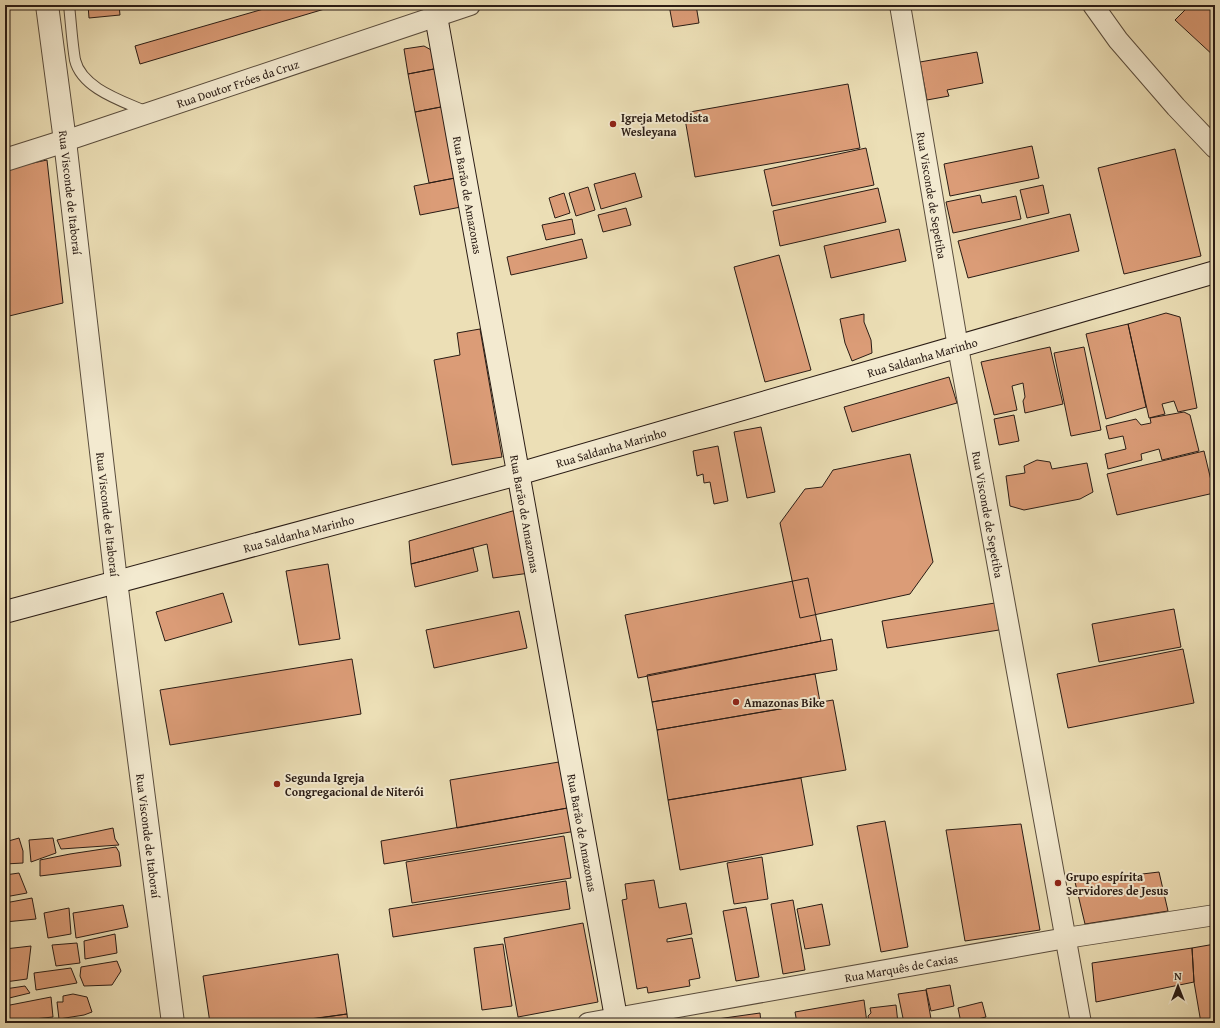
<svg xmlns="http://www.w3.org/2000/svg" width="1220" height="1028" viewBox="0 0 1220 1028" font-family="'Gentium Book Plus',serif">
  <rect width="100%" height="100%" fill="#ecdfb6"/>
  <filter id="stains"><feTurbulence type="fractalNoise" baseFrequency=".005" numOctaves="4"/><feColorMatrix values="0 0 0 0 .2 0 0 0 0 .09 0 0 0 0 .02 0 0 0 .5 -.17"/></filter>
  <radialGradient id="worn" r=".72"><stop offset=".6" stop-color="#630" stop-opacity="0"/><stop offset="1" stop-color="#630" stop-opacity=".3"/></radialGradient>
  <path fill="#db9c77" stroke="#2a1c15" d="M88 5H119L120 15 89 18Z
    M271 5H338L140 64 135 46 267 8Z
    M669 5H696L699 23 673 27Z
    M1190 5H1215V57L1175 20Z
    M424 46 433 51 439 68 408 74 404 49Z
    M977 52 983 83 947 90 949 96 927 100 920 62Z
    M439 68 446 106 415 112 408 74Z
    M848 84 860 148 695 177 684 113Z
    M446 106 460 177 429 183 415 112Z
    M1032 146 1039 178 950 196 944 164Z
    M866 148 874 185 772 206 764 170Z
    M1175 149 1201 256 1124 274 1098 168Z
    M47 160 63 303 5 317V169Z
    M635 173 642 197 601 209 594 184Z
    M460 177 466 206 420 215 414 186Z
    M1043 185 1049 213 1027 218 1020 190Z
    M588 187 595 210 576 216 569 193Z
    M878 188 886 222 780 246 773 211Z
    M564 193 570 213 555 218 549 198Z
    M980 195 982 203 1016 196 1021 219 953 233 946 202Z
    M626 208 631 225 603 232 598 215Z
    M1070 214 1079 251 968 278 958 241Z
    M572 219 575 234 546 240 542 225Z
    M899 229 906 261 831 278 824 246Z
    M582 239 587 258 511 275 507 257Z
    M779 255 811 370 765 382 734 267Z
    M1166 313 1180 317 1197 408 1178 412 1174 401 1162 404 1165 414 1149 418 1128 324Z
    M864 314V322L871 340 872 353 852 361 845 343 840 319Z
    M1128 324 1146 407 1106 419 1086 334Z
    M480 329 502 457 452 465 434 360 460 355 457 333Z
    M1050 347 1063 404 1025 413 1023 401 1025 397 1023 383 1012 386 1017 410 994 415 981 362Z
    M1084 347 1101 430 1071 436 1054 353Z
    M949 377 957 403 852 432 844 407Z
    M1184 412 1190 415 1199 451 1162 460 1159 449 1141 454 1142 460 1108 469 1105 454 1126 449 1123 436 1109 439 1106 426 1136 419 1141 425 1151 423 1150 418Z
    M1014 415 1019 441 999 445 994 419Z
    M761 427 775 492 747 498 734 432Z
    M718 446 728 501 714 504 710 482 704 483 703 474 697 476 693 451Z
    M1204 451 1214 493 1117 515 1107 474Z
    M910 454 933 562 910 594 800 618 780 523 805 489 822 487 833 470Z
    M1037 460 1050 462 1052 469 1087 463 1093 492 1080 499 1024 510 1010 506 1006 476 1025 473 1024 466Z
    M516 510 530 573 493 578 487 544 411 564 409 541Z
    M473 548 478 571 415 587 411 564Z
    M328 564 340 639 299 645 286 571Z
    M808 578 821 641 638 678 625 615Z
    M223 593 232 622 165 641 156 612Z
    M995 603 999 630 887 648 882 621Z
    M1174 609 1181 647 1099 662 1092 624Z
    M519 611 527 648 434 668 426 630Z
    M832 639 837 670 652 702 647 675Z
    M1183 649 1194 703 1068 728 1057 674Z
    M352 659 361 714 170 745 160 690Z
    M815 674 820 702 657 730 652 702Z
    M833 700 846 770 668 800 657 730Z
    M565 761 573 807 457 828 450 780Z
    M801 778 813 845 680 870 668 800Z
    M573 807 576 831 384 864 381 841Z
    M885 821 908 947 881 952 857 826Z
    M1021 824 1040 930 965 941 946 830Z
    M113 828 115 839 119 845 61 849 57 840Z
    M564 836 571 878 412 903 406 862Z
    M19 838 23 851V863L5 864V842Z
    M53 838 56 853 31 862 29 840Z
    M116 847 119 852 121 866 40 876V860L70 854Z
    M762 857 768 899 734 904 727 863Z
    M1159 872 1168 911 1085 924 1075 882Z
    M19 873 27 893 5 897V875Z
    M654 880 659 908 686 903 692 934 667 939V942L692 938 700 978 689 980 690 986 648 993 647 987 637 989 622 900 627 899 625 884Z
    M566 881 570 909 393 937 389 909Z
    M32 898 36 919 5 922V903Z
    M793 900 805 970 783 974 771 904Z
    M822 904 830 945 805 949 797 909Z
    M123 905 128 927 76 938 73 913Z
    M746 907 759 977 736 981 723 911Z
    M69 908 71 934 48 938 44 913Z
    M583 923 598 1002 518 1017 504 938Z
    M115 934 117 953 85 959 84 941Z
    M77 943 80 963 56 966 52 945Z
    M503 944 512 1006 482 1010 474 948Z
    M1215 944V1023H1201L1194 982 1192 948Z
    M31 946 27 979 5 982V949Z
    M1192 948 1194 982 1096 1002 1092 963Z
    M338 954 347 1014 285 1023H210L203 976Z
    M117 961 121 971 112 985 84 986 80 976 81 967Z
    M71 968 77 983 36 990 34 973Z
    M950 985 954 1006 931 1011 926 989Z
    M25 986 30 993 5 999V989Z
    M926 990 931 1019 904 1023 898 994Z
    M73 994 87 997 92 1012 84 1015 59 1019 57 1002H63V996Z
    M51 997 53 1017 5 1022V1006Z
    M864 1000 867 1023H797L795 1012Z
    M982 1002 986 1017 961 1023 958 1008Z
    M896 1005 898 1023H870L868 1016 871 1013 870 1008Z
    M760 1013 761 1023H704L703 1021Z
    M347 1014 348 1023H302V1020Z
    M302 1020V1023H285Z"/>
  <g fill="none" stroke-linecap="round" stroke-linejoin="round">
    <defs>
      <path id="service" d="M69 5C71 23 72 42 75 60 82 89 123 101 147 112"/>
      <g id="minor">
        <path id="s1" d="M900 5 958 347 1081 1023"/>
        <path d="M1093 5 1118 40 1176 107 1215 148"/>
        <path id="s2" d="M65 141 470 5"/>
        <path id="s3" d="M588 1023 1066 938 1215 915"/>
      </g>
      <g id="tertiary">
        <path id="s4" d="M47 5 65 141 116 581 173 1023"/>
        <path d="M5 160 65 141"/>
      </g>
      <g id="secondary">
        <path id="s5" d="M434 5 617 1023"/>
        <path id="s6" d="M5 612 518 474 1215 272"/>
      </g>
    </defs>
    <use href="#service" stroke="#5a4d3d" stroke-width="12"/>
    <use href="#minor" stroke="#5a4d3d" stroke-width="22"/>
    <use href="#tertiary" stroke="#5a4d3d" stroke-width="24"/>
    <use href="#secondary" stroke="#2a1c15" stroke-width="24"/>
    <use href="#service" stroke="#f3ead0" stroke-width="10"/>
    <use href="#minor" stroke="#f3ead0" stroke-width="20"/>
    <use href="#tertiary" stroke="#f3ead0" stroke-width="22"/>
    <use href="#secondary" stroke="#f3ead0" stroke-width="22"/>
  </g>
  <g fill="#8f2418" stroke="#f3ead0" stroke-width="1.5">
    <circle cx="613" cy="124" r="4"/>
    <circle cx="736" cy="702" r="4"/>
    <circle cx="277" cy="784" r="4"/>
    <circle cx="1058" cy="883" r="4"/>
  </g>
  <g text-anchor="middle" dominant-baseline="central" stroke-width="4" stroke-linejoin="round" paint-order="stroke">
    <g font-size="12" fill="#2a1c15" stroke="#f3ead0">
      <text stroke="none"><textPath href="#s2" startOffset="182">Rua Doutor Fróes da Cruz</textPath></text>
      <text stroke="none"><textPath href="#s4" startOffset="189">Rua Visconde de Itaboraí</textPath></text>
      <text stroke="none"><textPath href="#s5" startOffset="193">Rua Barão de Amazonas</textPath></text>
      <text stroke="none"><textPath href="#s1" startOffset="193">Rua Visconde de Sepetiba</textPath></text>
      <text stroke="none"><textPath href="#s6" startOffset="952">Rua Saldanha Marinho</textPath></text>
      <text stroke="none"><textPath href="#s6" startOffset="628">Rua Saldanha Marinho</textPath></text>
      <text stroke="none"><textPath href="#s4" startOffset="513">Rua Visconde de Itaboraí</textPath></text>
      <text stroke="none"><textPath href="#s5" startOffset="517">Rua Barão de Amazonas</textPath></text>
      <text stroke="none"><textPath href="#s1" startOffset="517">Rua Visconde de Sepetiba</textPath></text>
      <text stroke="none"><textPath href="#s6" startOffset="304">Rua Saldanha Marinho</textPath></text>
      <text stroke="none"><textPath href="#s5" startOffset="841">Rua Barão de Amazonas</textPath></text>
      <text stroke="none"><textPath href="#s4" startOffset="837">Rua Visconde de Itaboraí</textPath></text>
      <text stroke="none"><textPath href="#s3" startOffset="318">Rua Marquês de Caxias</textPath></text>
    </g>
    <g font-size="12" font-weight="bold" fill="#2a1c15" stroke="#f3ead0" text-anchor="start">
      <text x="621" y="117">Igreja Metodista<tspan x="621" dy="14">Wesleyana</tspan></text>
      <text x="744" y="702">Amazonas Bike</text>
      <text x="285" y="777">Segunda Igreja<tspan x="285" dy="14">Congregacional de Niterói</tspan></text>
      <text x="1066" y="876">Grupo espírita<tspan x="1066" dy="14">Servidores de Jesus</tspan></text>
    </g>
  </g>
  <rect width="1220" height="1028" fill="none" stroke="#ecdfb6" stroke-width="20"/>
  <rect x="6" y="6" width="1208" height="1016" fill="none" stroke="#2a1c15" stroke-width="2"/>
  <rect x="10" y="10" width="1200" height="1008" fill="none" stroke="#2a1c15"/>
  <g transform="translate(1178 986)" stroke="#f3ead0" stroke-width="3" paint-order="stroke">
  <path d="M0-3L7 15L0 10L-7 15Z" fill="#2a1c15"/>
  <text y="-6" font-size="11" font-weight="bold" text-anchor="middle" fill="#2a1c15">N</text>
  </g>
  <rect width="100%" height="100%" filter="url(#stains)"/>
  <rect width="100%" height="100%" fill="url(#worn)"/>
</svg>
